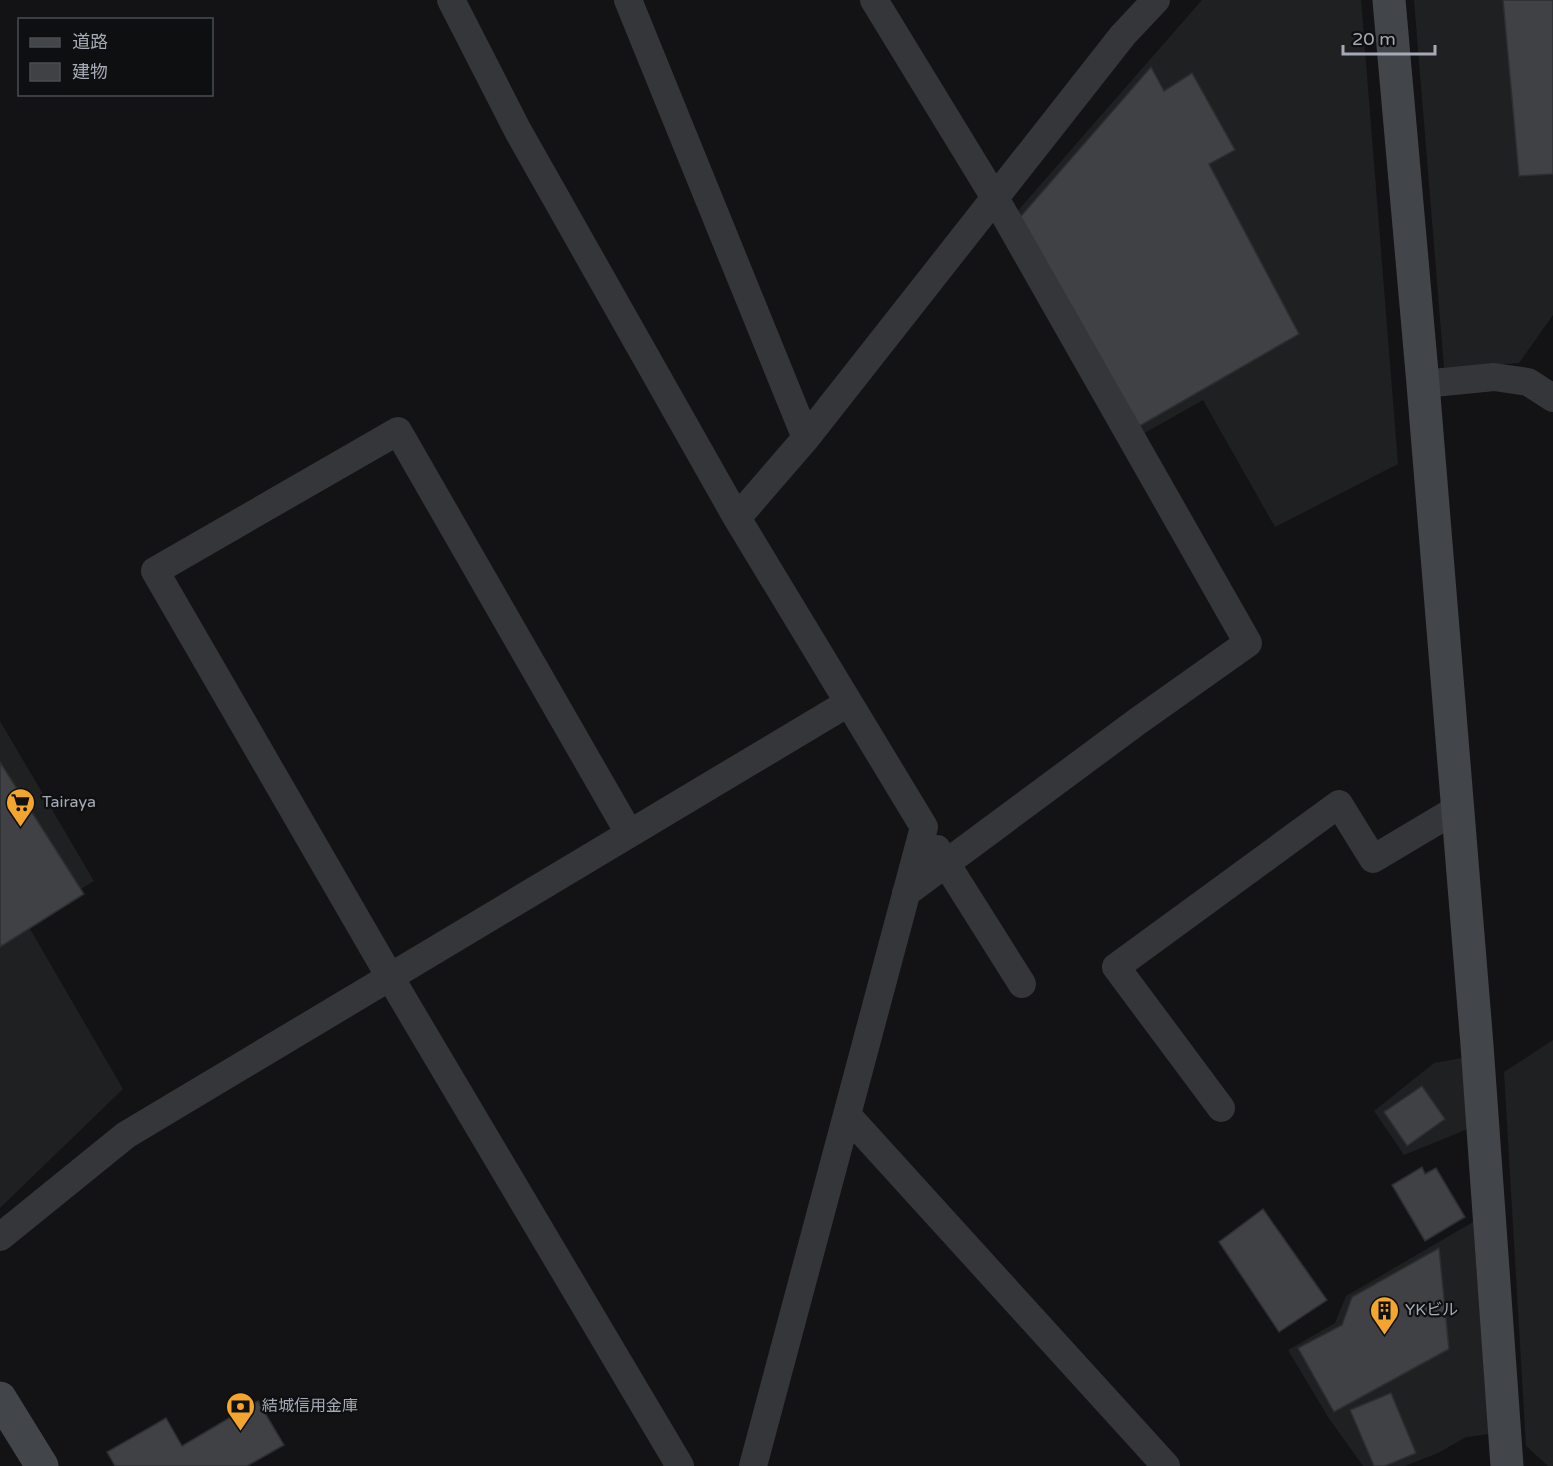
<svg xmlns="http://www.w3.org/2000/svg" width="1553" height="1466" viewBox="0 0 1553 1466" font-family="'Varela Round','Noto Sans JP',sans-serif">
  <rect width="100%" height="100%" fill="#131315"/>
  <path fill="#1f2022" d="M1202 0H1361L1398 464 1275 527 1203 400 1134 439 1008 222Z
    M1414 0H1553V315L1519 363 1444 368Z
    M0 721 94 881 26 922 123 1089 0 1208Z
    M1553 1040V1466H1548L1526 1446 1504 1072Z
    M1462 1058 1468 1129 1404 1155 1374 1111 1434 1063Z
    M1473 1222 1490 1434 1466 1437 1438 1453 1405 1466H1363L1328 1417 1288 1350 1335 1323 1346 1296Z"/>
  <path fill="#3f4145" stroke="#2d2e31" stroke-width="1.5" d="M1503 0H1553V174L1519 176Z
    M1151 67 1164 91 1192 73 1235 150 1209 164 1299 334 1136 428 1015 223Z
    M0 762 84 894 0 947Z
    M1422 1086 1445 1119 1407 1146 1384 1112Z
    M1422 1167 1425 1174 1436 1168 1465 1217 1425 1241 1392 1185Z
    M1263 1209 1327 1300 1279 1332 1219 1242Z
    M1439 1248 1449 1349 1334 1412 1298 1348 1342 1325 1352 1297Z
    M1391 1393 1416 1453 1385 1466H1374L1350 1410Z
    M258 1401 284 1445 247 1466H115L107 1452 166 1418 182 1446Z"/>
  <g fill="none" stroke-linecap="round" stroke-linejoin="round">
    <path stroke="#34363a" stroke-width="28" d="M451 0 518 131 737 518
      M628 0 806 438
      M874 0 995 198 1248 643 1138 721 906 893
      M1423 384 1494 377 1528 382 1553 398
      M629 833 398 431 155 571 390 977 680 1466
      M937 849 1022 984
      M1221 1108 1116 967 1339 804 1373 859 1457 809
      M847 1115 1166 1466
      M0 1237 126 1135 848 703
      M753 1466 924 827 737 518 806 438 1123 35 1156 0"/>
    <path stroke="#42454a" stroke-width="33" d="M1389 0 1423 384 1477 1045 1507 1466
      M0 1398 42 1466"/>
  </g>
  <defs>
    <symbol id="supermarket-pin" viewBox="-11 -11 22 30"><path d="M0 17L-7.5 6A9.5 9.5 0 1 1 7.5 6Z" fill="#f3a52e" stroke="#0e0f10"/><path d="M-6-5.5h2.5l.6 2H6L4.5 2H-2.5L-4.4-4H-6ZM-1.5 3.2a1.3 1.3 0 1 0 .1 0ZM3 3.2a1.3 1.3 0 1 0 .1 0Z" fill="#111"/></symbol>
    <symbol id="building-pin" viewBox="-11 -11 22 30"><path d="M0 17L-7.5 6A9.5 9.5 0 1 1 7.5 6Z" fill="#f3a52e" stroke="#0e0f10"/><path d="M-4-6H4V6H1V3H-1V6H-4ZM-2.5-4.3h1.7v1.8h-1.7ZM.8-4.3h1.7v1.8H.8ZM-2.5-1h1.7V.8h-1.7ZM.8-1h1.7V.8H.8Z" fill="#111"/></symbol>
    <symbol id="bank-pin" viewBox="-11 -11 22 30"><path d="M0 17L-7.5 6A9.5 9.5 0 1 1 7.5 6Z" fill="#f3a52e" stroke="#0e0f10"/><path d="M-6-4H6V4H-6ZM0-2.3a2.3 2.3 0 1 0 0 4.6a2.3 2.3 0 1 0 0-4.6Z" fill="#111"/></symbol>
  </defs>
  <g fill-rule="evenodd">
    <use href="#supermarket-pin" x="4" y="786" width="33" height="45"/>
    <use href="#building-pin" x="1368" y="1294" width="33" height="45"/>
    <use href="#bank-pin" x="224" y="1390" width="33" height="45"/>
  </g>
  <g text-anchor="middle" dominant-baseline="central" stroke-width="4.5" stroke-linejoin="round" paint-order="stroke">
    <g font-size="16" fill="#a5abb6" stroke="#0e0f10" text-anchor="start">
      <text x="42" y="802">Tairaya</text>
      <text x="1405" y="1310">YKビル</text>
      <text x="262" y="1406">結城信用金庫</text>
    </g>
  </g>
  <rect x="18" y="18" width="195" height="78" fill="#0e0f10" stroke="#4a4d52" stroke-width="1.5"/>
  <rect x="30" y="38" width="30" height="9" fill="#42454a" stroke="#4a4d52" stroke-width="1.5"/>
  <text x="72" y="48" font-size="18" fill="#a5abb6">道路</text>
  <rect x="30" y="63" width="30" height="18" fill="#3f4145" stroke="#4a4d52" stroke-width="1.5"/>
  <text x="72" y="78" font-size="18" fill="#a5abb6">建物</text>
  <path d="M1343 45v9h92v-9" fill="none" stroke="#a5abb6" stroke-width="3"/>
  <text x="1352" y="45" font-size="18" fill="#a5abb6" stroke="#0e0f10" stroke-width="4.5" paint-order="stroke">20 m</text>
</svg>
